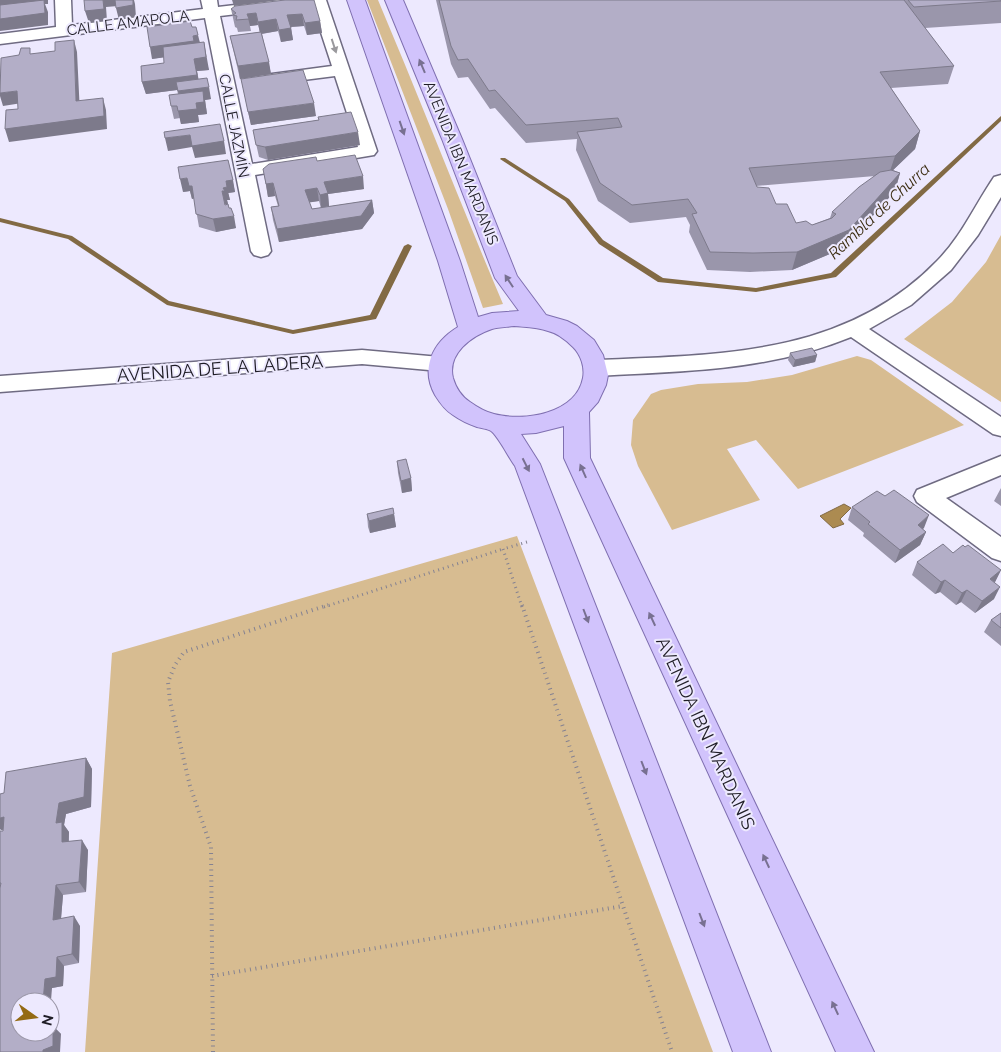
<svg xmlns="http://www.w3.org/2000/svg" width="1001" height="1052" viewBox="0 0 1001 1052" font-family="Raleway,sans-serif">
  <rect width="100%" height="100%" fill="#ede9fe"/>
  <path fill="#d7bc91" d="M367 0H378C421 101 460 203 503 304L483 308 448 209Z
    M1001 235V402L904 339 952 302 986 262Z
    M857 356 871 360 964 425 798 489 756 440 727 449 760 500 672 530 638 466 631 445 633 420 651 394 661 390 698 384 747 382 792 375Z
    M517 536 713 1052H85L112 653Z"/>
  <path fill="#ac8b51" stroke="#826a44" d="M844 504 851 508 840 519 844 524 833 528 820 516Z"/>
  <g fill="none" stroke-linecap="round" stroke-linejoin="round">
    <path fill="#826a44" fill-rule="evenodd" d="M1001 116V121L836 277 756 292 658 282 599 244 565 201 500 159 501 158H505L569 199 603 240 663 278 756 288 831 273Z
      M0 218 72 236 169 301 293 330 370 315 404 246 408 244 412 246 376 319 293 334 167 305 68 239 0 222Z"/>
    <defs>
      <path id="street" d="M55 0H71L72 25 203 9 201 0H217L218 7 277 0H326L377 151 374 155 368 156 255 175 271 251 268 255 261 257 254 255 251 251 205 18 0 44V34L56 27ZM312 5 332 66 272 74 266 75 263 79 266 83 272 84 335 76 358 147 252 164 220 16Z
        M1001 175V197L978 235 951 270 911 305 869 329 1001 417V436L993 434 851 337C768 371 685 371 597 376L589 373 586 368 589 363 597 360C719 355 845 356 937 261 961 237 975 205 994 177Z
        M362 350 440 357 448 359 451 364 448 369 440 371 362 364 0 392V376Z
        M1001 456V475L946 498 1001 537V561L992 558 917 502 914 496 917 490Z"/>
      <path id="primary" d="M347 0H365L460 261 478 317 492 313 519 311 495 278 442 139 385 0H403L462 139 517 276 546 315 567 321 577 326 594 340 603 355 608 375 606 385 598 402 589 412 590 458 874 1052H836L564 458V426L536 433 521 434 540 464 771 1052H733L515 466C509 458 498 436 491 431 488 429 481 428 477 427 468 424 460 420 453 415 445 410 440 403 435 395 420 368 433 342 458 327L438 261ZM514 326C525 327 537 327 548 331 557 333 566 340 573 347 581 355 585 367 583 378 576 414 524 422 494 414 486 412 477 407 470 402 461 396 456 388 453 378 447 354 471 336 492 329 499 327 507 327 514 326Z"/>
    </defs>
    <use href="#street" stroke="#6f6b82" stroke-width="3"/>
    <use href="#primary" stroke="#7f6fb0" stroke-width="2"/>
    <path stroke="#858291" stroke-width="3" stroke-dasharray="1 4" stroke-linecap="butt" d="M324 607 503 549
      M522 607 503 549 527 542"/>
    <path stroke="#858291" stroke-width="4" stroke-dasharray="1 4.5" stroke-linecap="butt" d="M522 605 672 1052
      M212 976 623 906
      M213 1052 211 847 190 786 170 701 168 682 175 665 184 652 328 605"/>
    <use href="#street" fill="#fff" fill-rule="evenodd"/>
    <use href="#primary" fill="#d1c3fc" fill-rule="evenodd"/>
  </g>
  <path fill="#9a96ab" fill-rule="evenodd" d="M285 0 320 21 322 33 307 35 304 26 291 27 293 40 281 42 278 31 262 34 271 74 240 79 230 36 260 32 258 25 250 26 251 31 238 32 237 28 235 27 231 9Z
    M436 0H1001V23L925 28 954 66 948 84 891 88 920 131 915 149 893 170 900 173 895 191 844 248 792 270 750 272 707 270 689 232 690 225 686 217 630 223 598 201 576 150 577 139 526 143 495 108 490 109 468 77 458 78 451 64ZM875 176 832 212 830 218 812 225 796 223 756 186Z
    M192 27 200 43 209 70 197 71 198 79 211 99 205 100 207 114 198 115 199 122 181 124 180 118 174 119 171 106 178 94 177 90 146 94 142 82 164 63V57L152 59Z
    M241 79 316 116 251 125Z
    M318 117 360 145 268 160 259 157 253 130 319 120Z
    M228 160 235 192 228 193 230 200H227L228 204H225L236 228 216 232 199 227 194 198 192 199 190 191 183 192Z
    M317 161 364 189 328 194 329 206 321 208 319 201 309 202 312 209 372 200 374 213 362 229 279 242 273 220 271 207 278 206 275 196 268 197 263 169Z
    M790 353 817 355 815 362 793 367 788 360Z
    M397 461 411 478 412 491 402 493 398 473Z
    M1001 488V506L994 501Z
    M852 507 924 528 922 529 926 532 920 545 895 563 863 536 864 533 848 520Z
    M367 514H394L396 527 370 533 368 527Z
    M953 553 1001 570 995 582 994 599 975 613 961 602 956 605 940 592 935 594 912 575 917 562Z
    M1001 613V646L984 632 991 620Z
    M86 758 92 769 91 807 66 814 64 825 69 832V841L88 850 86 892 63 895 61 919 80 926 79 963 64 966 63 986 52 988 20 1032 53 1026 61 1034 0 1052V831H3V830H1L4 793Z"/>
  <path fill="#7d7a8b" d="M0 0H48V4H45L48 12V25L0 31Z
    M103 0H117L118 6 106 7 107 21 89 23 85 11Z
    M133 0H134L135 4 136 17 119 20 116 8Z
    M232 0H280L234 6Z
    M256 13 258 25 250 26 247 14Z
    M302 14 304 26 289 27 287 15Z
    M276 19 278 31 260 34 258 22Z
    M320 21 322 33 307 35 305 23Z
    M291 28 293 40 281 42 279 30Z
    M198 35 201 47 196 53 152 59 150 47Z
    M74 40 77 52 80 114 76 101Z
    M204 42 209 70 197 71 200 87 146 94 142 82 194 59Z
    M269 62 271 74 240 79 238 66Z
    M209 87 211 99 205 100 207 114 198 115 199 122 181 124 178 111 181 104 178 91Z
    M17 91 22 103 3 106 0 96V93Z
    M103 98 106 110 107 129 9 142 5 129Z
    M314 103 316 116 251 125 248 112Z
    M920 131 915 149 889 174 895 156Z
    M358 132 360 145 268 160 265 147Z
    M190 135 224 141 226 154 195 158 192 147 168 151 165 138Z
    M900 173 895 191 844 248 792 270 797 252Z
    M363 176 364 189 328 194 329 206 321 208 320 195 324 182Z
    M187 178 192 186 195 198 192 199 190 191 183 192 180 179Z
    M233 180 235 192 228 193 226 181Z
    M273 183 275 196 268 197 266 184Z
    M227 187 230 200H227L228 204H225L222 191 223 188Z
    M317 188 319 201 306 203 305 190Z
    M372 200 374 213 362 229 279 242 277 229Z
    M234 216 236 228 216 232 213 219Z
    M817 355 815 362 793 367 795 360Z
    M411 478 412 491 402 493 401 481Z
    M394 514 396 527 370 533 369 521Z
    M929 515 924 528 913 537 918 525Z
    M926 532 920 545 895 563 900 550Z
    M1001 570 995 582 990 579Z
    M945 580 940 592 935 594 941 582Z
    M1000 587 994 599 975 613 982 601Z
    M967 590 961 602 956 605 962 593Z
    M86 758 92 769 91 807 66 814 64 825 69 832 68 852 62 842 56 823 59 803Z
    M4 817 11 828 1 830 0 829V818Z
    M82 840 88 850 86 892 79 882Z
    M56 885 63 895 60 930 53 920Z
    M74 916 80 926 79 963 72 954Z
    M57 957 64 966 63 986 52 988 50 1013V1002H43L45 979Z
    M53 1026 61 1034 60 1052H43V1050Z"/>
  <path fill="#b3aec7" stroke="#7d7a8b" d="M44 0 45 13 0 19V5Z
    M84 0H103L104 9 85 11Z
    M115 0H133V5L116 8Z
    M285 0H314L320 21 305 23 302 14 287 15 291 28 279 30 276 19 258 22 256 13 247 14 249 19 236 20 237 16 233 15 236 13 231 9 235 6Z
    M439 0H904L954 66 880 72 920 131 895 156 749 168 757 187 769 188 776 204H787L796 223 806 221 812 225 832 218 836 214 832 212 859 187 880 172 891 170 900 173 849 230 797 252 753 253 710 252 692 214 697 213 688 199 632 205 600 183 577 132 622 127 618 118 526 125 495 90 489 91 468 59 458 60 451 46Z
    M908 0H1001V1L914 7Z
    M190 21 192 27H196L198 35 193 36 194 41 150 47 147 27Z
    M261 32 269 62 238 66 230 36Z
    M74 40 76 101 103 98 104 116 5 129 6 110 18 109 17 91 0 93 1 58 19 55 21 48H30V54L55 51V42Z
    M204 42 206 57 194 59 197 75 142 82 141 66 164 63 163 47Z
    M303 70 314 103 248 112 241 79Z
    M207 78 209 87 178 91 176 82Z
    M203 91 204 102 196 103 197 109 178 111 177 106H171L169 95Z
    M351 112 358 132 265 147 256 145 253 130 319 120 318 117Z
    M220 124 224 141 192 146 190 135 165 138 164 132Z
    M355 155 363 176 324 182 328 193 320 195 317 188 305 190 312 209 372 200 361 216 277 229 271 207 279 206 273 183 266 184 263 169 269 164 316 157 317 161Z
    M228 160 233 180 226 181 227 187 223 188 225 191H222L225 205 228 204 229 208H231L234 216 213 219 196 214 192 186H189L187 178 180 179 178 167Z
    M812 348 817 355 795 360 790 353Z
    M406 459 411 478 401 481 397 461Z
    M894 490 929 515 918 525 926 532 900 550 868 524 870 522 852 507 877 491 885 496Z
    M393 508 394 514 369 521 367 514Z
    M943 544 953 553 963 545 965 547 968 545 1001 570 990 579 1000 587 982 601 967 590 962 593 945 580 941 582 917 562Z
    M1001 613V628L991 620Z
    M86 758 84 797 59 803 56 823 62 822V842L82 840 79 882 56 885 53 920 74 916 72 954 57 957 56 977 45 979 43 1002H20V1032H50V1026H53V1046L43 1050V1052H0V888L1 883H0V831H3L4 817 0 818V794L4 793 6 772Z"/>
  <defs><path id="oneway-solid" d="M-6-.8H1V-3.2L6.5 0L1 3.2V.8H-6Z" transform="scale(1.25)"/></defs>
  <use fill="#9a999d" href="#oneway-solid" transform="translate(334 46) rotate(72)"/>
  <g fill="#787091">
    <use href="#oneway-solid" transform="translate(422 66) rotate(-113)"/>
    <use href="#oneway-solid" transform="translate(402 128) rotate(71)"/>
    <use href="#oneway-solid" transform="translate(509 281) rotate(-123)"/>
    <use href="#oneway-solid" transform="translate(526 465) rotate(63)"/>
    <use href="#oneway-solid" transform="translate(583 471) rotate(-114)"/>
    <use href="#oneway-solid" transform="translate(586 616) rotate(69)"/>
    <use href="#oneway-solid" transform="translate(652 619) rotate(-115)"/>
    <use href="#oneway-solid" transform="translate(644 768) rotate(69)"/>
    <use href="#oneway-solid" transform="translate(766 861) rotate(-115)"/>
    <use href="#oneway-solid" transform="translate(702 920) rotate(69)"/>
    <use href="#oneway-solid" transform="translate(835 1008) rotate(-115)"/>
  </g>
  <g text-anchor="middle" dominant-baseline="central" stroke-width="4" stroke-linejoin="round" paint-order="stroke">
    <g font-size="15" fill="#1f1d26" stroke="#ede9fe">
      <text transform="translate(128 23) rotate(-7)">CALLE AMAPOLA</text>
      <text transform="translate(234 126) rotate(79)">CALLE JAZMÍN</text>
      <text transform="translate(461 163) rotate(68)">AVENIDA IBN MARDANIS</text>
    </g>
    <g font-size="16" font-style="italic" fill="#3b2c11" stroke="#ede9fe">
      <text transform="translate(879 211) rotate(-43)">Rambla de Churra</text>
    </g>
    <g font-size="18" fill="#1f1d26" stroke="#ede9fe">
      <text transform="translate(220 368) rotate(-4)">AVENIDA DE LA LADERA</text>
      <text transform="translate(706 733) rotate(65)">AVENIDA IBN MARDANIS</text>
    </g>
  </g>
  <g transform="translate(35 1017) rotate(104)"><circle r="24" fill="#ede9fe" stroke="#9b97a8"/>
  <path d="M0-4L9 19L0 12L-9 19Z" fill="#946a14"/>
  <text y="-8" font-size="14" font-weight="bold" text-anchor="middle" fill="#1f1d26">N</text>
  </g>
</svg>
